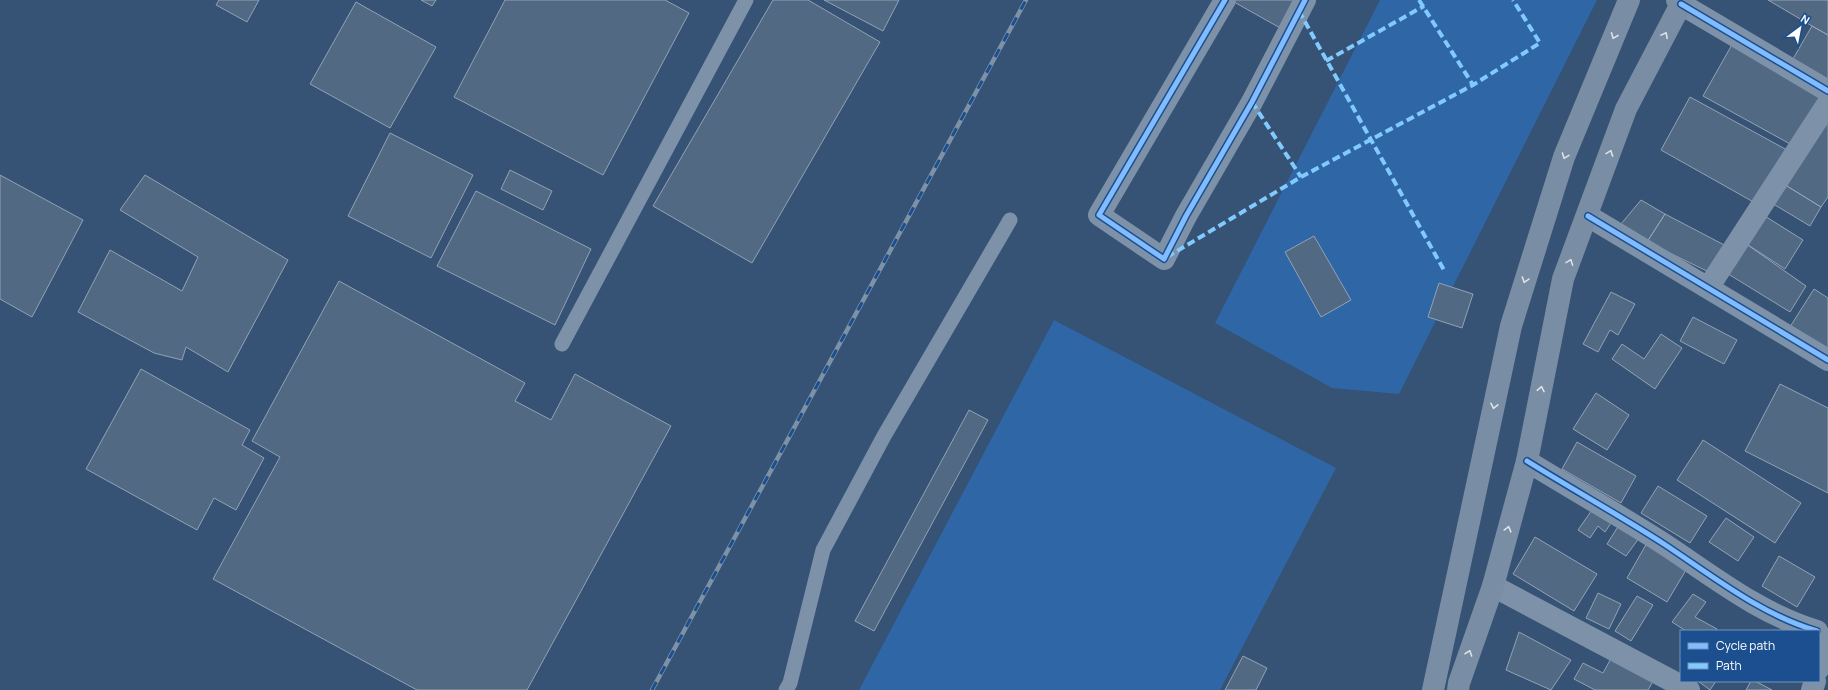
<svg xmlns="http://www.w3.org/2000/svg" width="1828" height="690" viewBox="0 0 1828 690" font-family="Manrope,sans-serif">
  <rect width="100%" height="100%" fill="#365274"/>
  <path fill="#2f66a5" d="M1380 0H1597L1399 394 1332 388 1215 323Z
    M1054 320 1336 468 1220 690H859Z"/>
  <path fill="#526984" stroke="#92a2b6" d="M219 0H259L247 22 216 5Z
    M421 0H436L432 6Z
    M505 0H665L689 13 603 175 454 97Z
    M773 0H808L880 42 752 263 653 206Z
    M824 0H899L883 31Z
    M1235 0H1299L1282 29 1234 2Z
    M1768 0H1828V35L1812 26Z
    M356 2 436 47 390 128 310 84Z
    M1812 26 1828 35V86L1790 64Z
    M1734 41 1823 91 1792 145 1703 96Z
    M1690 97 1787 150 1757 204 1661 150Z
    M1828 114V197L1821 207 1782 183Z
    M390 133 473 175 431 258 348 216Z
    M510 170 552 191 543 210 501 189Z
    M0 175 83 220 32 317 0 299Z
    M145 175 288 260 228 372 186 347 182 360 154 353 78 312 110 250 182 291 198 257 120 210Z
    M1782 183 1821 207 1810 226 1770 202Z
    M476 191 591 249 555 325 437 266Z
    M1641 200 1665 214 1647 242 1621 224Z
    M1760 213 1803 240 1785 269 1742 241Z
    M1665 214 1730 248 1713 274 1647 242Z
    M1314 236 1351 300 1321 317 1285 252Z
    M1742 241 1806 286 1790 312 1725 272Z
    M339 281 525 383 515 401 551 420 575 374 671 426 527 690H417L213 579 280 457 252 441Z
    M1439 283 1473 294 1462 328 1428 317Z
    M1814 289 1828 298V356L1788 330Z
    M1611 292 1635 304 1618 335 1610 330 1598 352 1583 344Z
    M1693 317 1737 340 1724 364 1680 341Z
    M1661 334 1682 348 1655 389 1612 359 1622 344 1644 359Z
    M141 369 250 430 242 445 264 458 236 510 214 498 197 530 86 469Z
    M1780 384 1828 408V493L1745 451Z
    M1596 393 1629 415 1607 450 1573 429Z
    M969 410 988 420 874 631 855 621Z
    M1703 440 1801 503 1775 543 1677 480Z
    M1577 442 1636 476 1621 503 1562 469Z
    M1658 486 1707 516 1690 543 1641 513Z
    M1594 507 1613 520 1605 532 1598 526 1590 538 1578 530Z
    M1726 518 1754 537 1738 561 1709 542Z
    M1619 525 1639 538 1626 556 1607 544Z
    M1535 537 1597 574 1574 611 1513 574Z
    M1648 541 1689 565 1667 602 1627 578Z
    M1779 556 1815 577 1797 607 1762 586Z
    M1598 593 1621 604 1609 629 1586 618Z
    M1693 594 1706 602 1695 617 1717 629 1715 631H1686L1672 622Z
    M1637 596 1653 605 1631 641 1615 631Z
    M1519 632 1571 660 1551 690 1506 670Z
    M1614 653 1656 676 1648 690H1595L1574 679 1583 663 1603 673Z
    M1243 656 1267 668 1256 690H1225Z
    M1698 681H1716L1710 690Z
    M1751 681H1755L1772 690H1746Z"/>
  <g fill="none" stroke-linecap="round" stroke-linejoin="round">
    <path stroke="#7d92a8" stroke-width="15" d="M562 344 746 0
      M786 690 790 683 823 550 884 436 1010 220"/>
    <path stroke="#7d92a8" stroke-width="22" d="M1225 0 1099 215 1164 259 1186 216 1252 102 1305 0
      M1681 4 1828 91
      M1588 216 1828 360
      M1708 288 1828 103
      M1527 461C1572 489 1619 515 1664 544 1714 577 1760 614 1817 631
      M1493 586 1689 690
      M1819 668 1828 639
      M1812 690 1815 681"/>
    <path stroke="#798da4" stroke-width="22" d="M1433 690 1511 326 1564 157 1629 0
      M1458 690 1459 683 1493 586 1527 461 1563 279 1626 109 1681 4 1677 0"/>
    <defs>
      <path id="rail" d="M652 690 1026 0"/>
    </defs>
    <use href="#rail" stroke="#7e92a7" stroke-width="4.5"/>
    <use href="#rail" stroke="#1b4f8f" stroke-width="3" stroke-dasharray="9" stroke-linecap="butt"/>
    <path stroke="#80caff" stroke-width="4" stroke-dasharray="8 4" stroke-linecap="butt" d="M1419 0 1473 85
      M1299 11 1445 272
      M1326 61 1424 6
      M1252 102 1301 177
      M1167 257 1301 177 1473 85 1540 43 1513 0"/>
    <defs>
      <path id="cycleway" d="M1225 0 1099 215 1164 259 1186 216 1252 102 1305 0
        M1681 4 1828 91
        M1588 216 1828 360
        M1527 461C1572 489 1619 515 1664 544 1714 577 1760 614 1817 631"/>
    </defs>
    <use href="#cycleway" stroke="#1b4f8f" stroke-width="8"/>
    <use href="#cycleway" stroke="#80bcff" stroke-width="5"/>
  </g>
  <defs><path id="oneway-chevron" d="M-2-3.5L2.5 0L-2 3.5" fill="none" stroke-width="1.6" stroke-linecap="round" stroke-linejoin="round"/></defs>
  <g stroke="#dee2e8">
    <use href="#oneway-chevron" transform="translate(1665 35) rotate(-62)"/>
    <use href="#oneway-chevron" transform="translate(1614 36) rotate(112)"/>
    <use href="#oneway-chevron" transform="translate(1610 153) rotate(-70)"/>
    <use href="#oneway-chevron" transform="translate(1565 156) rotate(110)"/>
    <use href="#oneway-chevron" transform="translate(1570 262) rotate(-69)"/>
    <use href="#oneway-chevron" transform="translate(1525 280) rotate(108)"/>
    <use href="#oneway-chevron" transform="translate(1541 389) rotate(-79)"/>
    <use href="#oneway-chevron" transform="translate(1494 406) rotate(102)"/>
    <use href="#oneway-chevron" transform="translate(1508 529) rotate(-75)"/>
    <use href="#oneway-chevron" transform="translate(1469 653) rotate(-71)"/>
  </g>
  <rect x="1680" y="630" width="140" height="52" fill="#1b4f8f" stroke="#7695bc"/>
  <rect x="1688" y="643" width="20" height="6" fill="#80bcff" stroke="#7695bc"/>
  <text x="1716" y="650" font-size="12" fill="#ffffff">Cycle path</text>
  <rect x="1688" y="663" width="20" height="6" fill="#80caff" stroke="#7695bc"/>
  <text x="1716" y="670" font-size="12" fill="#ffffff">Path</text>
  <g transform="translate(1800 28) rotate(32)" stroke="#1b4f8f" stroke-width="3" paint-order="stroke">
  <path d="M0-3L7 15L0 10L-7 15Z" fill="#ffffff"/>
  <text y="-6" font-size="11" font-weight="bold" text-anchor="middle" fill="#ffffff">N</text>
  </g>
</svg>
